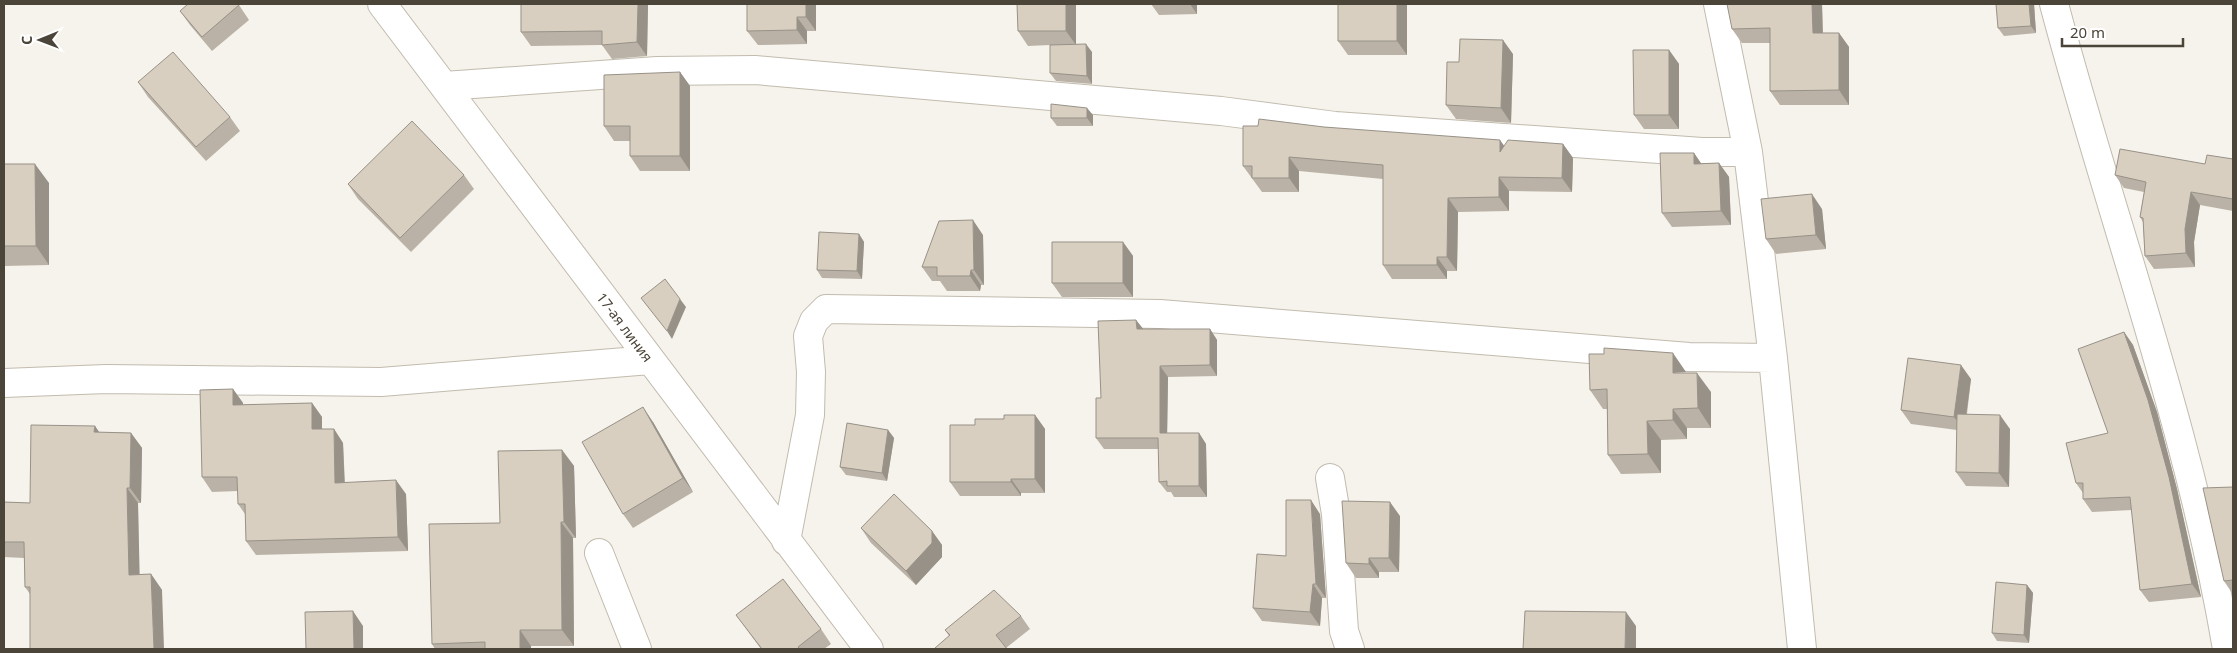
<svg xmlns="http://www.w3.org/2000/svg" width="2237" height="653" viewBox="0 0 2237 653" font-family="'Noto Sans',sans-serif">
  <rect width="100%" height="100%" fill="#f6f3ec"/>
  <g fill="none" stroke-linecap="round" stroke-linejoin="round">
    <defs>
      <path id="minor" d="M382 4 869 649
        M1718 4 1748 152 1773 358 1802 649
        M2054 4C2111 219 2190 429 2227 649
        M444 86 657 71 755 70 1221 111 1335 126 1702 152H1748
        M4 383 106 379 381 382 650 360
        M1330 478 1336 514 1344 631 1350 649
        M786 541 810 415 811 372 808 336 814 321 826 309 1160 314 1689 357 1773 358
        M599 553 637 649"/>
    </defs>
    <use href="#minor" stroke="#c2bbae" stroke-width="30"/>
    <use href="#minor" stroke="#fff" stroke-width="28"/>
  </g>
  <path fill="#bab2a6" d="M648 4 647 56 612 59 602 45 531 46 521 32Z
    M816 4V31H807V44L758 45 747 31Z
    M1076 4V44L1092 52V84L1056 81 1050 73V45L1028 46 1018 31Z
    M1151 4H1197V14L1159 15Z
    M1407 4V55H1348L1338 41Z
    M1822 4 1823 33H1839L1849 47V105H1780L1770 91V43H1742L1732 29Z
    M2034 4 2036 33 2004 36 1998 28Z
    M239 5 249 20 212 51 190 25 180 11Z
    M1669 50 1679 64V129H1644L1634 115Z
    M1513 54 1511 123 1456 119 1446 105 1459 62Z
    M680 72 690 86V171H640L630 156V141H614L604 126Z
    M138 82 230 117 240 131 206 161 148 97Z
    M1093 115V126H1057L1051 118Z
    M1324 127 1504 146 1563 144 1573 158 1572 192 1509 191V211L1458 212 1457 271H1447V279H1392L1383 265V179L1299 171V192H1262L1243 166Z
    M1694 153 1701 163H1719L1729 177 1731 225 1672 227 1662 213Z
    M2233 159V211L2200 205 2194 242 2195 267 2154 269 2145 256 2143 222 2140 217 2144 192 2124 188 2115 175 2205 164Z
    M4 164 49 183V265L4 266Z
    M464 175 474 189 411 252 358 199 348 184Z
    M1822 209 1826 249 1776 254 1766 239Z
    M859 234 864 242 862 279 822 278 817 270Z
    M983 235 984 285H981L980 291H947L940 281H932L922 267Z
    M1123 242 1133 256V297H1062L1052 283Z
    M1136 320 1143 329H1210L1217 340V376L1168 377 1167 433H1199L1206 444 1207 497H1174L1171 492H1167L1159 482V449H1104L1096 438 1101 398Z
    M2124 332 2133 345 2157 412 2177 489 2201 597 2149 602 2140 590 2132 510 2092 512 2083 499V493L2076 483 2108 433Z
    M1686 373 1711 392V428H1687V439L1661 440V473L1621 474 1608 455 1607 409H1603L1590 390Z
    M1971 379 1967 414 2010 429 2009 487 1966 486 1956 472 1957 430 1911 424 1901 410Z
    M233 389 243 403V405L312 403 322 417V429H334L343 443 345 483 406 494 408 551 256 555 246 541 245 514 238 504V491L212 492 202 477Z
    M1035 415 1045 429V493H1021V496H960L950 482 975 425 1004 419Z
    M653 422 693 492 633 528 623 514Z
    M95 426 99 432 131 433 142 448 141 503H138L139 574H151L162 590 30 594 25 587 24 558 4 557V502L30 503Z
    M888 430 894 438 887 481 846 475 840 467Z
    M562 450 574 466 576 538H573L574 646H531V649H435L432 644 500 523Z
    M2233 487V593H2232L2224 581Z
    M1320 514 1326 598H1322L1320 626 1262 621 1253 608 1286 556Z
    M1400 516 1399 572H1379V578H1356L1346 563Z
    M861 528 932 531 942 545V557L916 585 871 543Z
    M2027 585 2033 593 2029 643 1997 641 1992 633Z
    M736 615 821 629 831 644 824 649H761Z
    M1021 616 1030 629 1006 648 949 636 945 630Z"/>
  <path fill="#979187" d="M638 4H648L647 56 637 42Z
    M806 4H816V31L806 17Z
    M1066 4H1076V45L1066 31Z
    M1190 4H1197V14Z
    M1397 4H1407V55L1397 41Z
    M1812 4H1822L1823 47 1813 33Z
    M2029 4H2034L2036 33 2031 26Z
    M797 17 807 31V44L797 30Z
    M1839 33 1849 47V105L1839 90Z
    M1503 40 1513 54 1511 123 1501 108Z
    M1086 44 1092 52V84L1087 76Z
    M1669 50 1679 64V129L1669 115Z
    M680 72 690 86V171L680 156Z
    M1087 108 1093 115V126L1087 118Z
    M1500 140 1510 154 1500 152Z
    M1563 144 1573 158 1572 192 1562 178Z
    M1694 153 1704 168 1694 164Z
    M1289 157 1299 171V192L1289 178Z
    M1719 163 1729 177 1731 225 1721 211Z
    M35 164 49 183V265L36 246Z
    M1499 177 1509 191V211L1499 197Z
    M2191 192 2200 205 2194 242 2195 267 2186 253 2185 229Z
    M1812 194 1822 209 1826 249 1816 235Z
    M1448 198 1458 212 1457 271 1447 257Z
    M973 220 983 235 984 285 974 270Z
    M859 234 864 242 862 279 857 271Z
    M1123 242 1133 256V297L1123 283Z
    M1437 257 1447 271V279L1437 265Z
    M971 270 981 285 980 291 970 276Z
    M680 299 686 307 672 339 667 331Z
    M1136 320 1144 330 1137 329Z
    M1210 329 1217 340V376L1210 365Z
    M2124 332 2133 345 2157 412 2177 489 2201 597 2192 584Z
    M1673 353 1686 372 1673 373Z
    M1961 365 1971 379 1964 431 1954 417Z
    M1160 366 1168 377 1167 444 1160 433Z
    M1697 373 1711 392V428L1698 408Z
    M233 389 243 403V420L233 405Z
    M312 403 322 417V443L312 429Z
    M643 407 653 422 693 492 683 478Z
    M1673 409 1687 428V439L1673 420Z
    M1035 415 1045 429V493L1035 479Z
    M2000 415 2010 429 2009 487 1999 473Z
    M1647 421 1661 440V473L1648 454Z
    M95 426 105 441 94 432Z
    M334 429 343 443 345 497 335 483Z
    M888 430 894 438 887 481 882 473Z
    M131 433 142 448 141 503 130 488Z
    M1199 433 1206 444 1207 497 1199 486Z
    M562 450 574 466 576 538 564 522Z
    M1011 479 1021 493V496L1011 482Z
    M396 480 406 494 408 551 398 537Z
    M127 488 138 503 140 590 129 575Z
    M1311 500 1320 514 1326 598 1316 584Z
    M1390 502 1400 516 1399 572 1389 558Z
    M561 522 573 538 574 646 562 630Z
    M932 531 942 545V557L916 585 906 571Z
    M1369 558 1379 572V578L1369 564Z
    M151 574 162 590 164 649H154Z
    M1313 584 1322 598 1320 626 1310 612Z
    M2027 585 2033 593 2029 643 2024 635Z
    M353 611 363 626V649H354Z
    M1626 612 1636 626V649H1625Z
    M520 630 531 646V649H520Z"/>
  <path fill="#d8cfc1" stroke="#979187" d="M188 4H238L239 5 202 37 180 11Z
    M521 4H638L637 42 602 45V31L521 32Z
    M747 4H806V17H797V30L747 31Z
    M1017 4H1066V31H1018Z
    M1338 4H1397V41H1338Z
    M1727 4H1812L1813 33H1839V90L1770 91V28L1732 29Z
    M1996 4H2029L2031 26 1998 28Z
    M1460 39 1503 40 1501 108 1446 105 1447 62H1459Z
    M1086 44 1087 76 1050 73V45Z
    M1633 50H1669V115H1634Z
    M173 52 230 117 196 147 138 82Z
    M680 72V156H630V126H604V75Z
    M1051 104 1087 108V118H1051Z
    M1259 119 1324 127 1500 140V152L1508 140 1563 144 1562 178 1499 177V197L1448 198 1447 257H1437V265H1383V165L1289 157V178H1252V166H1243V126H1258Z
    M412 121 464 175 400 238 348 184Z
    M2120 149 2205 164 2207 155 2233 159V199L2191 192 2185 229 2186 253 2145 256 2143 218 2140 217 2146 182 2115 175Z
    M1660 153H1694V164L1719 163 1721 211 1662 213Z
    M4 164H35L36 246H4Z
    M1812 194 1816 235 1766 239 1761 199Z
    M973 220 974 270H971L970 276H937V267H922L939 221Z
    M819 232 859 234 857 271 817 270Z
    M1052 242H1123V283H1052Z
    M665 279 680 299 667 331 641 298Z
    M1136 320 1137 329H1210V365L1160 366V433H1199V486H1167V481L1159 482 1158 438H1096V398H1101L1098 321Z
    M2124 332 2148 400 2169 477 2192 584 2140 590 2130 497 2083 499V483H2076L2066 443 2108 433 2078 349Z
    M1604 348 1673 353V373H1697L1698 408 1673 409V420L1647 421 1648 454 1608 455 1607 389 1590 390 1589 354H1604Z
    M1908 358 1961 365 1954 417 1901 410Z
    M233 389V405L312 403V429H334L335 483 396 480 398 537 246 541 245 504H238L237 477H202L200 390Z
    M643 407 683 478 623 514 582 442Z
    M1957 414 2000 415 1999 473 1956 472Z
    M1004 415H1035V479H1011V482H950V425H975V419H1004Z
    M847 423 888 430 882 473 840 467Z
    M31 425 95 426 94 432 131 433 130 488H127L129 575 151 574 154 649H30V587H25L24 542H4V502L30 503Z
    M562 450 564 522H561L562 630H520V649H485V642L432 644 429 524 500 523 498 451Z
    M2233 487V580L2224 581 2203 488Z
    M894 494 932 531V543L906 571 861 528Z
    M1286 500H1311L1316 584H1313L1310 612 1253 608 1257 554 1286 556Z
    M1342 501 1390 502 1389 558H1369V564L1346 563Z
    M783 579 821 629 798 647 800 649H762L736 615Z
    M1996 582 2027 585 2024 635 1992 633Z
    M994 590 1021 616 996 635 1007 649H935V648L950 635 945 630Z
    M353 611 354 649H306L305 612Z
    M1525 611 1626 612 1625 649H1523Z"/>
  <g text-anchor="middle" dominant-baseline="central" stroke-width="4.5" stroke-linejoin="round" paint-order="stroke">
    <g font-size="14" fill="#4b4439" stroke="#fff">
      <text transform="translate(625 327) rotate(53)">17-ая линия</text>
    </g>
  </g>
  <rect width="2237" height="653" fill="none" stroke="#4b4439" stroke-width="10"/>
  <g transform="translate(40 40) rotate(269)" stroke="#ffffff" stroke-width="4" paint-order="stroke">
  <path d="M0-4L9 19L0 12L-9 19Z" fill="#4b4439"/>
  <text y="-8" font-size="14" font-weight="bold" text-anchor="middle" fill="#4b4439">С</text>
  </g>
  <path d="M2062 38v8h121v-8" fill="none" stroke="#4b4439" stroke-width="2.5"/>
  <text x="2070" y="38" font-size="15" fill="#4b4439" stroke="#ffffff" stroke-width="4" paint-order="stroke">20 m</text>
</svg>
